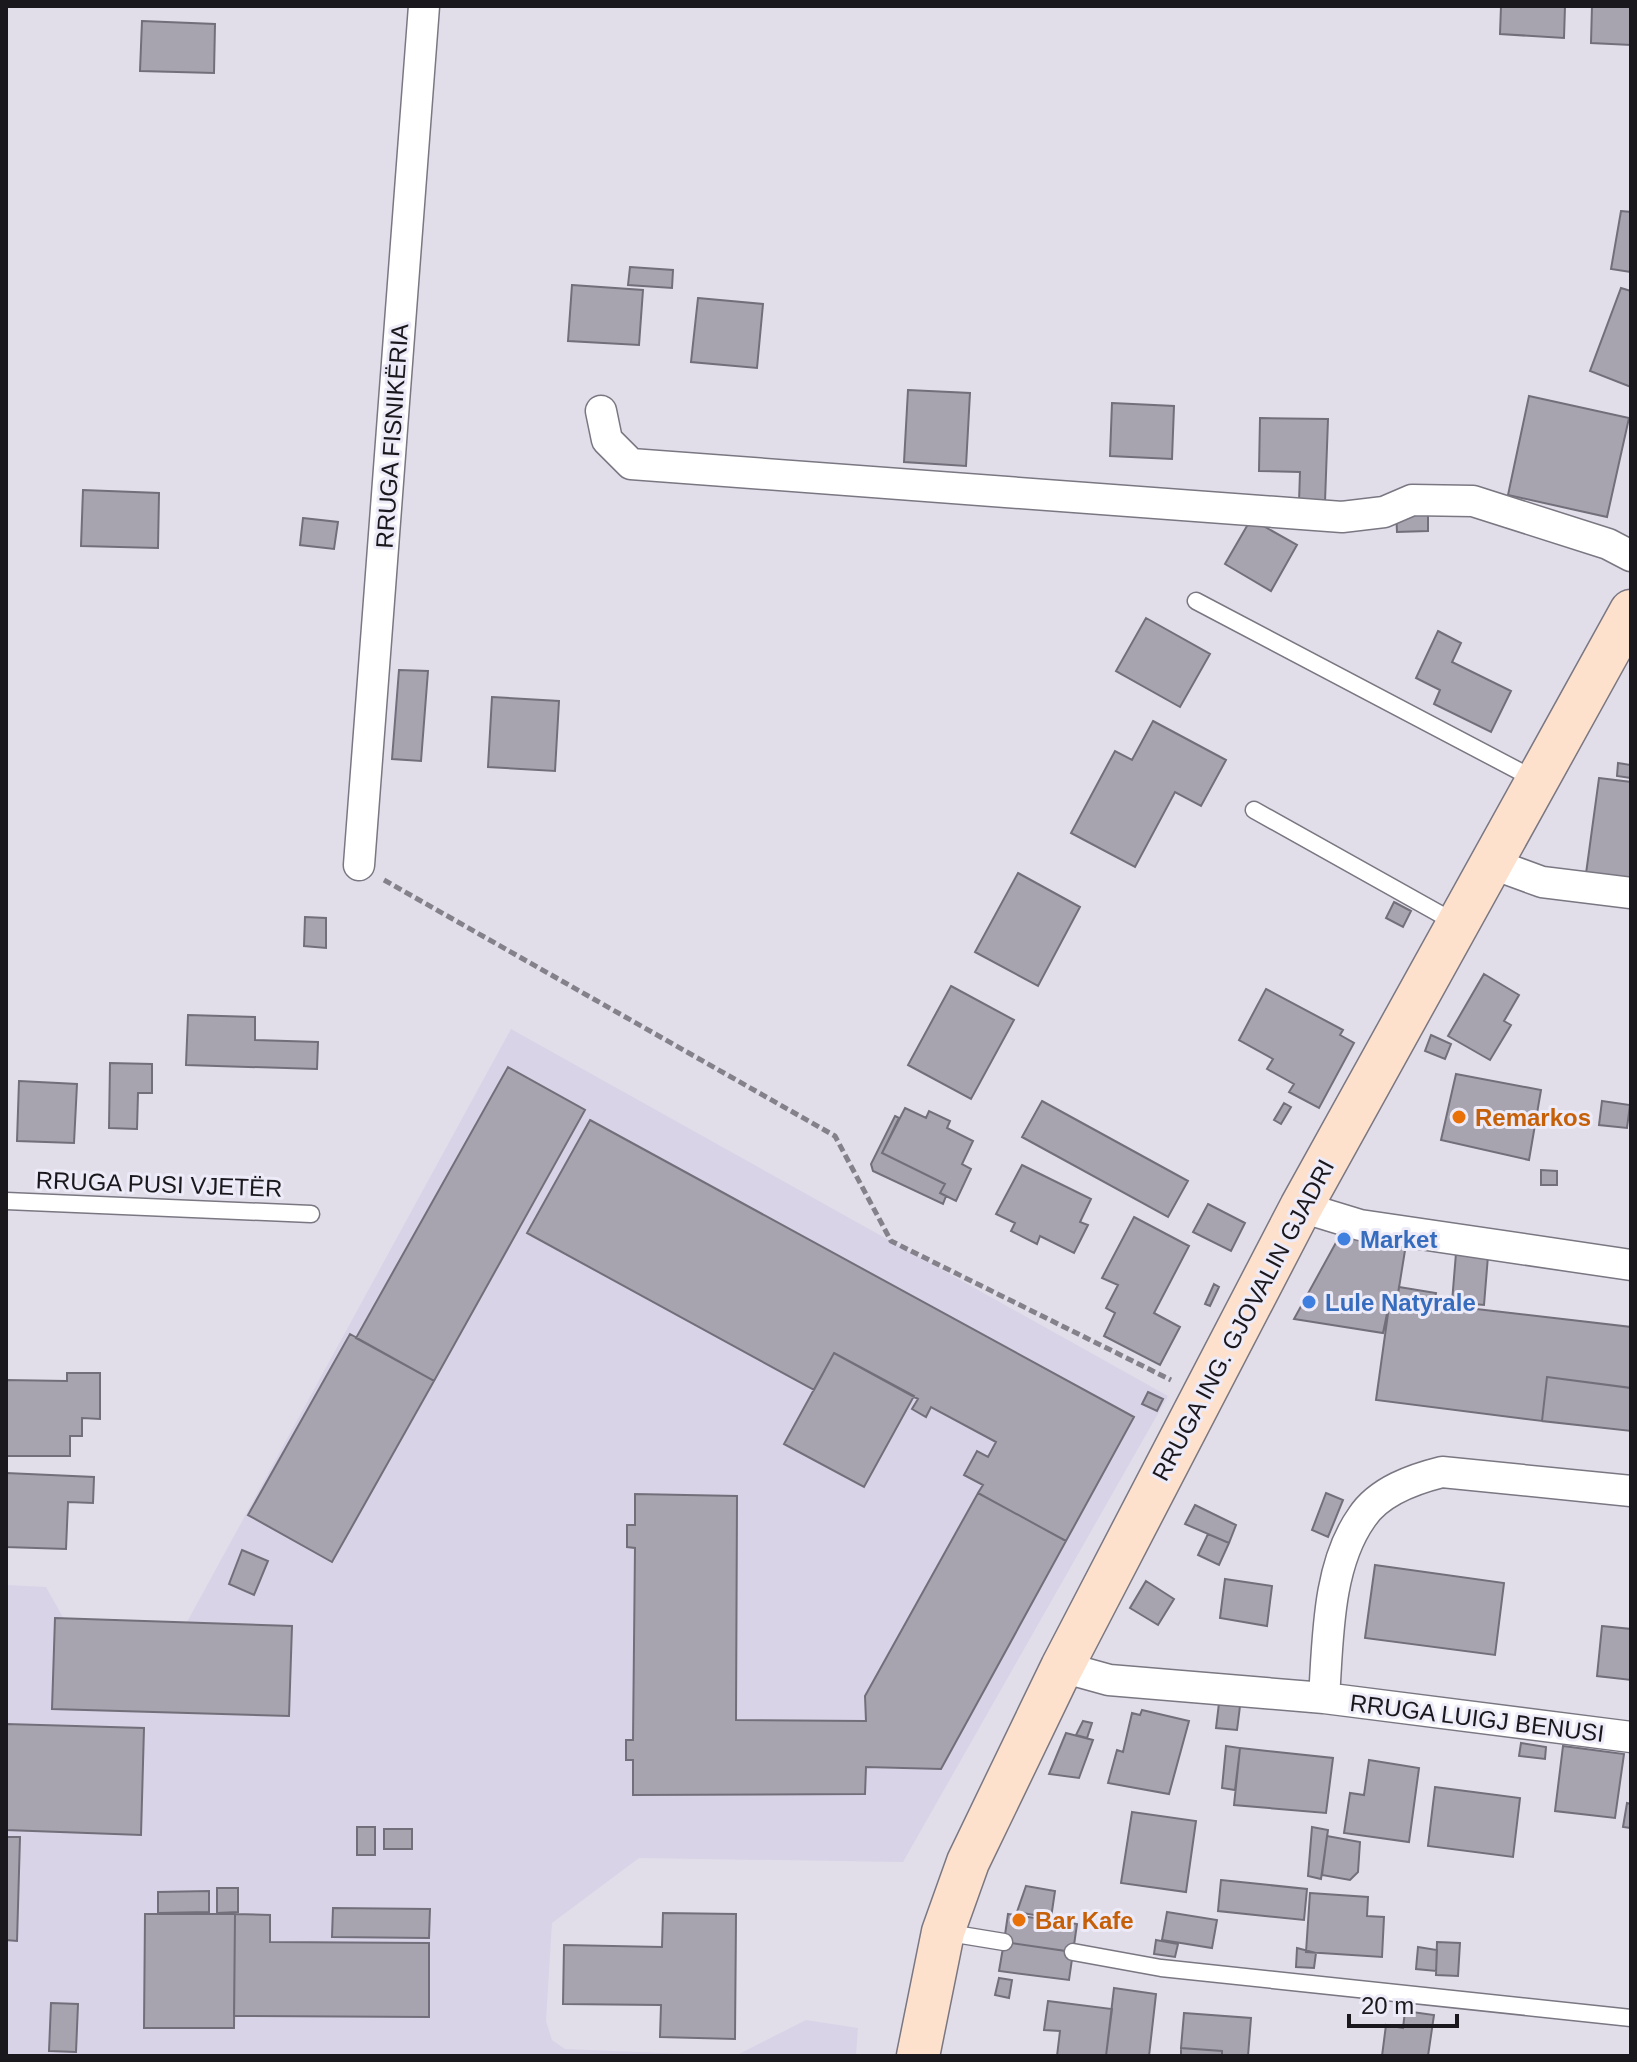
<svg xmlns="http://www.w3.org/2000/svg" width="1637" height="2062" viewBox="0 0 1637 2062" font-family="Helvetica,sans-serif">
  <rect width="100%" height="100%" fill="#e1deea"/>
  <path fill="#d8d3e7" d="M511 1029 1168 1396 903 1862 639 1858 552 1923 546 2021 552 2040 565 2049 735 2056 806 2020 858 2028 856 2056H6V1585L46 1587 64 1619 187 1622Z"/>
  <path fill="#a7a4b0" stroke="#726f7a" stroke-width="2" d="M1501 6H1565L1564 38 1500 34Z
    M1592 6H1631V45L1591 43Z
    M142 21 215 24 214 73 140 71Z
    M1621 211 1631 212V272L1611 269Z
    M630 267 673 270 672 288 628 285Z
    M572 285 643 290 639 345 568 341Z
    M1621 288 1631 291V387L1590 371Z
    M698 298 763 304 757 368 691 362Z
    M908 390 970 393 966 466 904 462Z
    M1529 396 1629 418 1607 517 1508 495Z
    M1112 403 1174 406 1172 459 1110 456Z
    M1260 418 1328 419 1325 502H1299L1300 472 1259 471Z
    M83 490 159 493 158 548 81 546Z
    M1428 509V531L1397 532 1396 510Z
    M303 518 338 522 334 549 300 545Z
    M1251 519 1297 545 1271 591 1225 564Z
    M1146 618 1210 654 1180 707 1116 671Z
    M1438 631 1461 643 1452 662 1511 691 1491 732 1434 704 1440 690 1416 678Z
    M399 670 428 671 421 761 392 759Z
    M492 697 559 701 555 771 488 767Z
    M1153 721 1226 760 1201 806 1175 792 1135 867 1071 833 1115 751 1132 760Z
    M1618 763 1631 765V778L1617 776Z
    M1599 778 1631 782V887L1585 881Z
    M1018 873 1080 907 1038 986 975 952Z
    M1394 902 1411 911 1403 927 1386 918Z
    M305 917 326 918V948L304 946Z
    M1484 974 1519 995 1504 1021 1511 1025 1490 1060 1448 1036Z
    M951 986 1014 1020 971 1099 908 1065Z
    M1266 989 1343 1030 1340 1035 1354 1043 1319 1108 1289 1092 1294 1084 1267 1069 1273 1059 1239 1040Z
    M188 1015 255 1017V1040L318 1042 317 1069 186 1065Z
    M1431 1035 1451 1044 1445 1059 1425 1051Z
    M110 1063 152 1064V1093H138L137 1129 109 1128Z
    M508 1067 585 1110 434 1381 356 1338Z
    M1456 1074 1541 1090 1529 1160 1441 1140Z
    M19 1081 77 1084 74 1143 17 1141Z
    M1042 1101 1188 1181 1168 1217 1022 1137Z
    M1602 1101 1630 1105 1627 1128 1599 1125Z
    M1284 1103 1291 1107 1281 1124 1274 1120Z
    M905 1108 926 1118 929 1111 950 1121 947 1128 973 1141 962 1164 971 1169 956 1201 940 1193 945 1184 882 1153Z
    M895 1116 899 1118 882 1153 945 1184 940 1193 946 1196 943 1204 873 1171 871 1164Z
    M590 1120 1134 1417 1066 1541 978 1493 983 1485 964 1475 977 1451 988 1457 996 1442 931 1407 926 1417 912 1409 918 1399 834 1353 814 1390 527 1233Z
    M1022 1165 1091 1199 1080 1222 1088 1225 1074 1253 1040 1236 1037 1244 1011 1231 1015 1223 996 1214Z
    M1541 1170 1557 1171V1185H1541Z
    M1208 1204 1245 1223 1231 1251 1193 1232Z
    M1134 1217 1189 1246 1154 1313 1180 1327 1160 1365 1104 1336 1115 1313 1106 1308 1118 1285 1102 1278Z
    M1344 1228 1407 1238 1397 1300 1390 1299 1383 1333 1294 1319Z
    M1456 1253 1488 1256 1484 1305 1452 1302Z
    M1214 1284 1219 1287 1210 1306 1205 1304Z
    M1399 1287 1436 1293 1434 1304 1397 1300Z
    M1390 1299 1631 1327V1388L1547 1377 1542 1421 1376 1400Z
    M350 1334 434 1381 332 1562 248 1515Z
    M834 1353 914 1396 864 1487 784 1444Z
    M67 1373H100V1419L82 1418V1436H70V1456H6V1380L67 1381Z
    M1547 1377 1631 1388V1431L1542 1421Z
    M1148 1392 1163 1399 1157 1411 1142 1404Z
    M6 1473 94 1477 93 1503 68 1502 66 1549 6 1547Z
    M978 1493 1066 1541 941 1769 866 1767 865 1794 633 1795V1760H626V1740H633L635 1548 627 1547V1525H635V1494L737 1496 736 1720 866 1721 865 1696Z
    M1326 1493 1343 1500 1328 1537 1312 1530Z
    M1195 1505 1236 1525 1229 1543 1185 1524Z
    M1208 1534 1229 1543 1219 1565 1198 1555Z
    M242 1550 268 1561 254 1595 229 1584Z
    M1375 1565 1504 1583 1495 1655 1365 1638Z
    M1225 1579 1272 1586 1267 1626 1220 1618Z
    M1146 1581 1174 1599 1158 1625 1130 1608Z
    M55 1618 292 1626 289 1716 52 1709Z
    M1602 1626 1631 1629V1680L1597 1676Z
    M1219 1703 1240 1706 1237 1730 1216 1728Z
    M1142 1710 1189 1721 1169 1794 1108 1783 1117 1750 1123 1752 1132 1713 1140 1715Z
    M1083 1721 1092 1723 1087 1738 1076 1735Z
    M6 1724 144 1728 141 1835 6 1830Z
    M1066 1733 1093 1740 1079 1778 1049 1774Z
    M1521 1743 1546 1747 1545 1759 1519 1756Z
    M1226 1746 1240 1748 1235 1790 1222 1788Z
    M1563 1746 1624 1754 1615 1818 1555 1811Z
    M1240 1748 1333 1758 1326 1813 1234 1805Z
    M1369 1760 1419 1768 1409 1842 1344 1833 1350 1793 1364 1795Z
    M1435 1787 1520 1798 1513 1857 1428 1846Z
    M1627 1803 1631 1804V1828L1623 1827Z
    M1132 1812 1196 1821 1186 1892 1121 1883Z
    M357 1827H375V1855H357Z
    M1312 1827 1328 1830 1321 1879 1308 1876Z
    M384 1829H412V1849H384Z
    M1327 1836 1360 1842 1358 1872 1350 1880 1322 1875Z
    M6 1837H20L17 1941 6 1940Z
    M1221 1880 1307 1889 1304 1920 1218 1911Z
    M1026 1886 1055 1891 1051 1918 1017 1912Z
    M217 1888H238V1912L217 1913Z
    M209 1891V1912L158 1913V1892Z
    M1310 1893 1368 1897 1367 1916 1384 1917 1382 1957 1306 1952Z
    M333 1908 430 1909 429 1938 332 1937Z
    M1167 1912 1217 1920 1212 1948 1162 1940Z
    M663 1913 736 1914 735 2039 660 2037 661 2005 563 2004 564 1945 662 1947Z
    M145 1914H235L234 2028H144Z
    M235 1914 270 1915V1942L429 1943V2017L234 2016Z
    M1008 1914 1077 1924 1073 1952 1004 1942Z
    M1156 1940 1178 1944 1175 1957 1154 1954Z
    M1004 1942 1073 1952 1069 1980 999 1971Z
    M1437 1942 1460 1943 1458 1976 1436 1975Z
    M1418 1947 1437 1950 1436 1971 1416 1969Z
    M1297 1948 1316 1953 1314 1968 1296 1967Z
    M999 1978 1012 1980 1009 1998 995 1995Z
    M1114 1988 1156 1994 1149 2056H1106Z
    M1048 2001 1112 2009 1106 2056H1057L1060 2031 1044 2030Z
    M51 2003 78 2004 76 2052 49 2051Z
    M1405 2011 1434 2015 1428 2056H1382L1386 2025 1403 2028Z
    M1184 2013 1251 2018 1248 2056H1222V2051L1181 2048Z
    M1181 2048 1222 2051V2056H1181Z"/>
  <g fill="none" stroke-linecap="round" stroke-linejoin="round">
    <defs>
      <path id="service" d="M1196 601 1536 780
        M1254 810 1456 923
        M6 1201 311 1214
        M943 1932 1004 1942
        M1073 1952 1161 1968 1631 2018"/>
      <path id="minor" d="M601 411 607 440 631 464 1342 517 1384 512 1412 500 1473 501 1608 544 1631 556
        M1490 863 1542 882 1631 893
        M359 865 424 6
        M1301 1207 1360 1225 1631 1265
        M1062 1667 1109 1680 1324 1698 1631 1737
        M1324 1698C1328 1640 1327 1566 1362 1517 1379 1491 1414 1479 1442 1472L1631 1491"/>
      <path id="secondary" d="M918 2056 943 1932 968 1862 1062 1667 1301 1207 1631 611"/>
    </defs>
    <use href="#service" stroke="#7a7782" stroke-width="19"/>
    <use href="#minor" stroke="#7a7782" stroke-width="33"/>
    <use href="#secondary" stroke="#7a7782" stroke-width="45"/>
    <path stroke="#84818a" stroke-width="5" stroke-dasharray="8 4" stroke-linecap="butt" d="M384 880 835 1136 891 1241 1171 1380"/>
    <use href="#service" stroke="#fff" stroke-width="16"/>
    <use href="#minor" stroke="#fff" stroke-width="30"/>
    <use href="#secondary" stroke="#fde1cd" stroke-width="42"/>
  </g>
  <g fill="#e8710a" stroke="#eeebf8" stroke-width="3">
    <circle cx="1459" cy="1117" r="8"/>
    <circle cx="1019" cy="1920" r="8"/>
  </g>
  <g fill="#3f7fe0" stroke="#eeebf8" stroke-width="3">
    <circle cx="1344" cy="1239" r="8"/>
    <circle cx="1309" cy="1302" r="8"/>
  </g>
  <g text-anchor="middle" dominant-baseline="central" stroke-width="6" stroke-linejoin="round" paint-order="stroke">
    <g font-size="24" fill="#1a181d" stroke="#eeebf8">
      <text transform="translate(392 436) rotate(-86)">RRUGA FISNIKËRIA</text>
      <text transform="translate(159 1184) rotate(2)">RRUGA PUSI VJETËR</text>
      <text transform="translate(1243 1320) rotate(-62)">RRUGA ING. GJOVALIN GJADRI</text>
      <text transform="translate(1477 1718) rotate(7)">RRUGA LUIGJ BENUSI</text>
    </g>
    <g font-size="24" font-weight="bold" fill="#c56008" stroke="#eeebf8" text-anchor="start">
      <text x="1475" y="1117">Remarkos</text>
      <text x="1035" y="1920">Bar Kafe</text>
    </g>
    <g font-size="24" font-weight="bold" fill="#366cbe" stroke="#eeebf8" text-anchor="start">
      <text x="1360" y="1239">Market</text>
      <text x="1325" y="1302">Lule Natyrale</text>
    </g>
  </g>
  <rect width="1637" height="2062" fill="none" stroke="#1a181d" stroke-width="16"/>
  <path d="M1349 2014v12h108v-12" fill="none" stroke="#1a181d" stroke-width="4"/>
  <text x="1361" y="2014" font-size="24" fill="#1a181d" stroke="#eeebf8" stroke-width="6" paint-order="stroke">20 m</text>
</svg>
